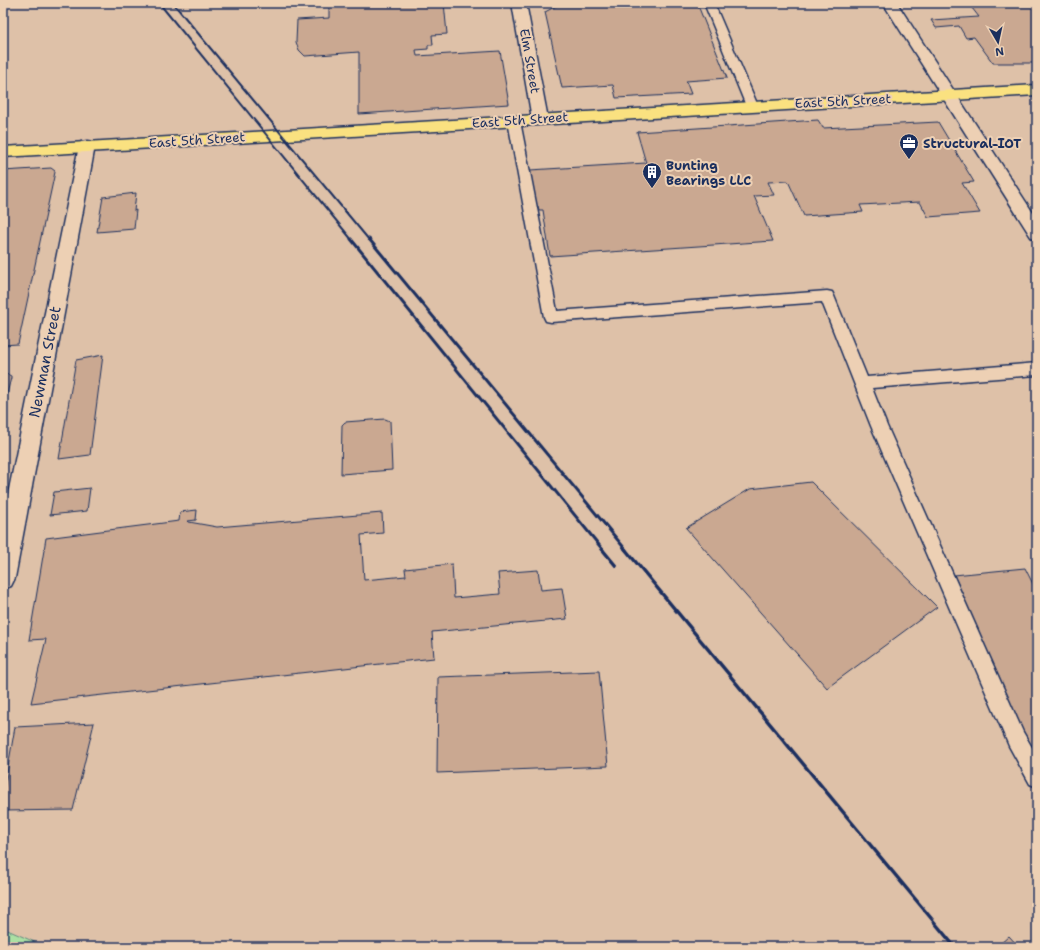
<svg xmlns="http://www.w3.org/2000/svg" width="1040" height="950" viewBox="0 0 1040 950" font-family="'Shantell Sans',sans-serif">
  <rect width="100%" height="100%" fill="#edd0b4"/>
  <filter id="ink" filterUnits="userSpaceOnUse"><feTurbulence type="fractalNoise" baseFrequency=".025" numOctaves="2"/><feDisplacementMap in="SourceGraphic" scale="8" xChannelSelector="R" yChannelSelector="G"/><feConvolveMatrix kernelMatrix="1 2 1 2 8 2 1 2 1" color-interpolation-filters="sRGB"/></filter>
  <g filter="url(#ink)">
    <path fill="#dec1a8" d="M3 3H1037V947H46L3 928Z"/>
    <path fill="#abe0a3" stroke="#638880" d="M3 928 46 947H3Z"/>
    <path fill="#caa891" stroke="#1b2f5e" d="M329 3H444L447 34 432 35 433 45H428V49L416 50 417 56 500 51 509 104 359 114V52L305 56 299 50 296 42 297 20 329 18Z
      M562 3H697L727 78 686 81 691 94 616 98 613 85 562 88 545 12Z
      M957 3H1037V63H993L974 37 966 38 959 26 936 28 931 20 979 17 968 3Z
      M818 120 823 128 938 122 974 182 962 183 980 213 928 217 920 202 860 205 863 212 804 216 788 181 768 182 774 195 754 196 773 241 550 256 543 210H539L538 206 536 207 530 170 646 163 637 132Z
      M51 168 55 171V172L18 344 3 345V171Z
      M136 193 134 211 136 210 134 229 97 232 103 197Z
      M103 355 90 455 59 459 76 360Z
      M7 374 11 376V378L3 409V375Z
      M385 419 390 421 392 470 341 474 342 425 345 422Z
      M811 482 937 607 827 688 686 528 750 489Z
      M90 488 87 511 50 515 54 492Z
      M197 510 196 520 188 521 189 522 217 527 382 513 383 533 361 535 364 580 406 576 405 569 452 564 454 598 500 594 498 573 538 570 541 590 562 588 567 619 432 632 434 658 31 703 46 639 29 640 46 538 179 521 180 512Z
      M1025 568 1037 592V768L954 575Z
      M599 671 608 766 437 773 438 677Z
      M94 723 73 810 3 811V796L15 727Z
      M1009 936 1019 947H1000L999 945Z"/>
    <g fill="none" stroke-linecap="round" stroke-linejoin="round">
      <defs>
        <path id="service" d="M704 3H714L758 106 756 109H748L746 106Z
          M514 117 518 118 520 121 557 311 827 291 832 292 834 296 867 377 1037 363V375L872 388 887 426 1023 732 1037 756V787L1030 784 1009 746 871 426 822 302 551 322 546 321 544 317 508 121 510 118Z"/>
        <path id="minor" d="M512 3H526L548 119 546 122 540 124 534 122 532 119Z"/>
        <path id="tertiary" d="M87 141 93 142 95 146 15 578 11 586 3 589V519L79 146 81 142Z"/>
        <path id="secondary" d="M883 3H897L1037 219V239L1031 237Z"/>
        <path id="primary" d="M1037 85V95L3 157V147Z"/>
      </defs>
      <use href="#service" stroke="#1b2f5e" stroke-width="3"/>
      <use href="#minor" stroke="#1b2f5e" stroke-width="3"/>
      <use href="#tertiary" stroke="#1b2f5e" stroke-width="3"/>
      <use href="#secondary" stroke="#1b2f5e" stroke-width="3"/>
      <use href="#primary" stroke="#1b2f5e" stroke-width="3"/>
      <use href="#service" fill="#edd0b4" fill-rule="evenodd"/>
      <use href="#minor" fill="#edd0b4" fill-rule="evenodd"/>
      <use href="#tertiary" fill="#edd0b4" fill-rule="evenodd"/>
      <use href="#secondary" fill="#edd0b4" fill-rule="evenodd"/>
      <use href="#primary" fill="#fae180" fill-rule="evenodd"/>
      <path stroke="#1b2f5e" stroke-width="2" d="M159 3 352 240
        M173 3 369 240"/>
      <path stroke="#1b2f5e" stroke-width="3" d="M351 239 603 550
        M369 239 626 550"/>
      <path stroke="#1b2f5e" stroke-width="3.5" d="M602 549 616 566
        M625 549 955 947"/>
    </g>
  </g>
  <defs>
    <symbol id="office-pin" viewBox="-11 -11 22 30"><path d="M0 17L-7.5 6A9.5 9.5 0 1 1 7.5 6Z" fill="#1b2f5e" stroke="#edd0b4"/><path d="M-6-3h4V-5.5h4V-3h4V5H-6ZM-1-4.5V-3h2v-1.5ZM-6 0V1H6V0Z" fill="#fff"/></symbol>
    <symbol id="building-pin" viewBox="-11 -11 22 30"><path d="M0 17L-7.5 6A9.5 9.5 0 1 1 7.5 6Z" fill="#1b2f5e" stroke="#edd0b4"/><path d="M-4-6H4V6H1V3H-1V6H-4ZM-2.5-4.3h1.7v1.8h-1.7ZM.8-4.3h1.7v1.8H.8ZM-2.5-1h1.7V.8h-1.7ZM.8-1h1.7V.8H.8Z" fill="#fff"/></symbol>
  </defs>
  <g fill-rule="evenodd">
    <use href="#office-pin" x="898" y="132" width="22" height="30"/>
    <use href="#building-pin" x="641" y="161" width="22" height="30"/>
  </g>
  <g text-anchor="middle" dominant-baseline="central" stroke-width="4" stroke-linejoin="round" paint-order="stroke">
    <g font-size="13" fill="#1b2f5e" stroke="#edd0b4">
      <text transform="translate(530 61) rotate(80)">Elm Street</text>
      <text transform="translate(843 101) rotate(-3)">East 5th Street</text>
      <text transform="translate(520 120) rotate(-4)">East 5th Street</text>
      <text transform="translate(197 140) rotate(-4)">East 5th Street</text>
    </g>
    <g font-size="13" font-weight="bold" fill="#1b2f5e" stroke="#edd0b4" text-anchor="start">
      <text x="923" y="143">Structural-IOT</text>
      <text x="666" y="165">Bunting<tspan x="666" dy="15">Bearings LLC</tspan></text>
    </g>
    <g font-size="15" fill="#1b2f5e" stroke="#edd0b4">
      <text transform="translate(45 362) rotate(-79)">Newman Street</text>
    </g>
  </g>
  <rect width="1040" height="950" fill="none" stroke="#edd0b4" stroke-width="16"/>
  <rect x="8" y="8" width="1024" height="934" fill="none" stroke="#1b2f5e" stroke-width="1.5" filter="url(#ink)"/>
  <g transform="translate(998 42) rotate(171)" stroke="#edd0b4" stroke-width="3" paint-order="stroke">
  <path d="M0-3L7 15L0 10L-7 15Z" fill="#1b2f5e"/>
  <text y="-6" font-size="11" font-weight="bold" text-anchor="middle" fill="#1b2f5e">N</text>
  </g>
</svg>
